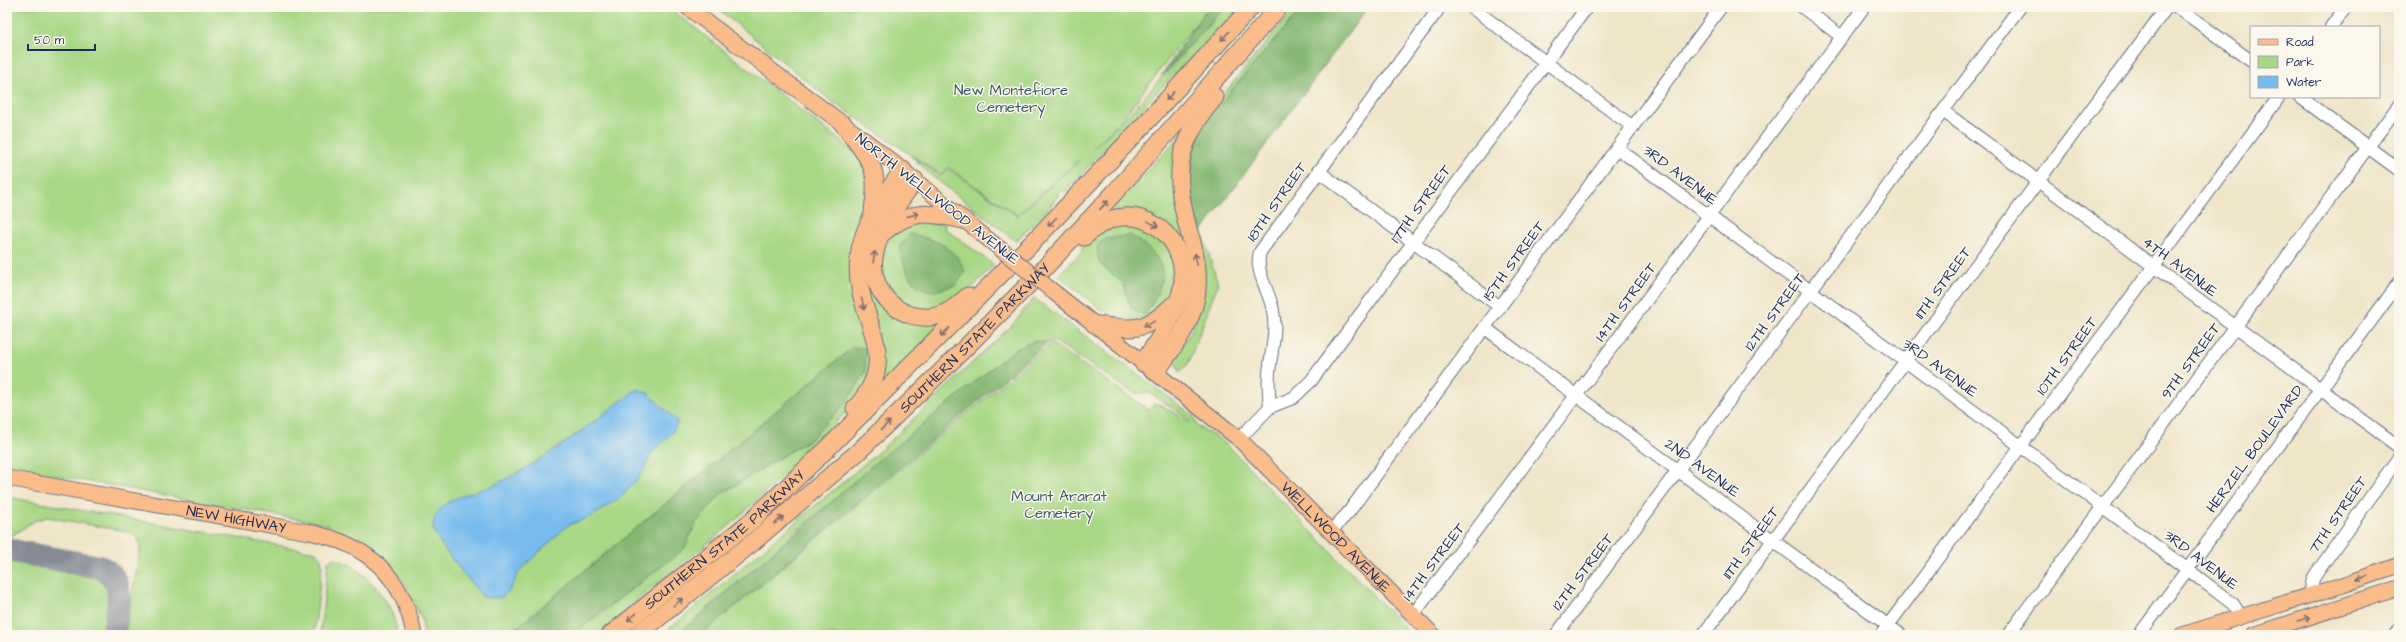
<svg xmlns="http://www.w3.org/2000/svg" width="2406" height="642" viewBox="0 0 2406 642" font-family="'Architects Daughter',sans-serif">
  <rect width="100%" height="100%" fill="#fbf7ec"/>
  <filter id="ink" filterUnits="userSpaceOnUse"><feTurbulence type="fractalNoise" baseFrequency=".025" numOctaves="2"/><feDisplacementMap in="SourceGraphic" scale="8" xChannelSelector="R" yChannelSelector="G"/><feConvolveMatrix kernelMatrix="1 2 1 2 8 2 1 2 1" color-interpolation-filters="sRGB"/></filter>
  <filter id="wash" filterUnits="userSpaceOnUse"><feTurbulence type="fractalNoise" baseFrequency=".012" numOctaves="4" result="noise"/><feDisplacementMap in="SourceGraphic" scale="16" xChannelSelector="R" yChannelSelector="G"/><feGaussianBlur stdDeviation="0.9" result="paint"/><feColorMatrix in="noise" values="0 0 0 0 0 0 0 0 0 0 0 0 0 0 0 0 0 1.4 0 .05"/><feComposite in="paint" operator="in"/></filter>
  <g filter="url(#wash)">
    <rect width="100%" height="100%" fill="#efe5c9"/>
    <path fill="#a8d785" stroke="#628372" d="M7 7H668L859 155 873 191 852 258 874 352 865 392 794 466 728 527 633 603 601 635H572L684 549 696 523 721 494 812 438 865 348 853 347 508 635H424L422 620 406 585 373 547 325 524 7 467Z
      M716 7H1209L1118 124 1093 148 1120 124 1225 7H1240L1164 85 1065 192 1062 189 1051 206 1016 241 931 175 910 155 941 176 948 169 1018 216 1079 160 1017 215 948 167 941 175 830 100Z
      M1296 7H1303L1202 125 1192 156 1190 198 1192 210 1202 231 1218 284 1188 364 1180 373 1175 362H1173C1176 353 1182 346 1187 338 1198 319 1204 296 1204 274 1204 238 1181 204 1184 168 1186 153 1192 139 1198 125Z
      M1185 130 1179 153 1194 293 1163 353 1186 300 1170 230 1108 218 1116 205Z
      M910 220 946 224 944 228 994 265 970 290 933 313 909 310 891 294 883 274V252L893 232Z
      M1138 222 1168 242C1178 279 1184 284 1157 316L1123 320 1099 308 1058 275 1083 251 1081 248C1101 229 1110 224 1138 222Z
      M879 227 883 300 945 320 881 387 878 384 863 281Z
      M1034 298 1194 416 1197 426 1220 439 1230 448 1412 635H701L1051 343 1149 410 1154 404H1159L1190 422 1189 419 1150 393H1137L1129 390 1053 340 1047 343 1034 341 819 512 677 635H662L881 450 1014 323Z
      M7 497 316 552 321 558 322 566 314 635H125L140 550C140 541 138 537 130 532L47 517 34 521 7 539Z
      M334 558C342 561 350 564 357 569 376 584 396 610 397 635H320L328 562Z
      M7 560 99 576 107 584 110 592 103 635H7Z"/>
    <path fill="#86b872" stroke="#507468" d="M1208 7H1225L1161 76Z
      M1303 7H1368L1202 231 1192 210 1190 198 1192 156 1202 125Z
      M910 234C934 239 956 246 965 272L956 285C949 287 939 291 932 291 909 289 903 265 900 246Z
      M1130 235C1171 262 1170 275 1145 315L1131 308 1123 283 1099 263 1097 247 1104 239Z
      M1034 341 1047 343 701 635H677L805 526 869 468 1014 350Z
      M853 347 865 348 866 372 848 400 812 438 721 494 696 523 684 549 572 635H508Z"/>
    <path fill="#78bcee" stroke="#4a76a6" d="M637 389 648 393 678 422 672 433 652 453 641 475 622 496 592 516 568 525 520 570 509 591 500 598 483 597C474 586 432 538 433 526 435 497 474 494 494 485 547 460 591 423 637 389Z"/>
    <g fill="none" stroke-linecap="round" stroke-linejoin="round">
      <path stroke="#858a94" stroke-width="24" d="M7 550 99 567C129 579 117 610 113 635"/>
    </g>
  </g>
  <g filter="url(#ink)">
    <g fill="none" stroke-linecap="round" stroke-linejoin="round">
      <defs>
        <path id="minor" d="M1471 7 1633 127
          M1802 7 1842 37
          M2177 7 2251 61
          M2331 27 2346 7
          M2300 97 2399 170
          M1943 111 2399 447
          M1617 148 2187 569 2233 604 2241 617
          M1318 171 1500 307
          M1485 328 1901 635
          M1270 407C1269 396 1268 384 1269 373 1271 352 1277 332 1273 311 1270 292 1254 271 1260 252L1440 7
          M1239 439 1270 407 1293 398 1311 381 1587 7
          M1331 531 1348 513 1721 7
          M2310 595 2313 579 2318 571 2399 457
          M1413 615 1864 7
          M1556 635 2020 7
          M1703 635 2167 7
          M1881 635 2279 97
          M2008 635 2399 105
          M2139 635 2399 283
          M2395 635 2399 629"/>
        <g id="major">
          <path d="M687 7 875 148 999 248"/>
          <path id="s1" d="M1050 289 1239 439 1433 635"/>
          <path id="s2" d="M7 478 309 532C367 544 404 576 414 635"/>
          <path d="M2182 635 2343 585 2399 565"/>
          <path d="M2253 635 2399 588"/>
        </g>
        <g id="highway">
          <path d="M843 124C868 159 881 164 873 210"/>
          <path d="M915 180C899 203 878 228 874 258 869 293 902 324 937 316 949 313 959 304 968 296"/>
          <path d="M885 231C914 208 930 213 964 220"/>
          <path d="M1084 237C1092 230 1101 223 1112 219 1153 207 1189 246 1182 287 1177 314 1158 340 1143 363"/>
          <path d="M1094 324C1130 330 1145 333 1173 305"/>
          <path d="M1156 372C1172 349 1190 327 1196 298 1200 275 1196 254 1189 232 1173 173 1175 145 1215 97"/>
          <path d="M855 408C907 353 851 318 859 256 863 223 884 196 903 170"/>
          <path id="s3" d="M610 635 750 522 826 450 1031 244 1142 127 1251 7"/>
          <path id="s4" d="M637 635 752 543 858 452 952 361 1039 274 1115 192 1279 7"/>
        </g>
      </defs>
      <use href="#minor" stroke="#656f83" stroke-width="14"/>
      <use href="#major" stroke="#656f83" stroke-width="17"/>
      <use href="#highway" stroke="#656f83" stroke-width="19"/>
      <use href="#minor" stroke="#fff" stroke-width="12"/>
      <use href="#major" stroke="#f9bc8a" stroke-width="15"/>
      <use href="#highway" stroke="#f9bc8a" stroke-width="17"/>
      <defs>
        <path id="major-bridge" d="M999 248 1050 289"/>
      </defs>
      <use href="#major-bridge" stroke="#656f83" stroke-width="17" stroke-linecap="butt"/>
      <use href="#major-bridge" stroke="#f9bc8a" stroke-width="15"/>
    </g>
    <defs><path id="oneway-shaft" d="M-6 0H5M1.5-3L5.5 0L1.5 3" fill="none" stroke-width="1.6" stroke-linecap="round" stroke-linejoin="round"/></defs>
    <g stroke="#7f6e72">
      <use href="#oneway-shaft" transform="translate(1225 36) rotate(132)"/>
      <use href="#oneway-shaft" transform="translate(1170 96) rotate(132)"/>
      <use href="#oneway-shaft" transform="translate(1104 205) rotate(-47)"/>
      <use href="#oneway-shaft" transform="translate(913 215) rotate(-14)"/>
      <use href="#oneway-shaft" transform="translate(1052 222) rotate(134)"/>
      <use href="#oneway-shaft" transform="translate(1153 224) rotate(29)"/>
      <use href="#oneway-shaft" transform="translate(874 257) rotate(-82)"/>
      <use href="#oneway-shaft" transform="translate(1196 259) rotate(-100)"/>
      <use href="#oneway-shaft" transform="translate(863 304) rotate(76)"/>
      <use href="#oneway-shaft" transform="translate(1149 324) rotate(154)"/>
      <use href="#oneway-shaft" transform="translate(945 332) rotate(134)"/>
      <use href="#oneway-shaft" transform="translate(886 425) rotate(-44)"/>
      <use href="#oneway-shaft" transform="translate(779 520) rotate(-40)"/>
      <use href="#oneway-shaft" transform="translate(2362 578) rotate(161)"/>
      <use href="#oneway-shaft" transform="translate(678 602) rotate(-39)"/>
      <use href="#oneway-shaft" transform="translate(632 617) rotate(141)"/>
      <use href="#oneway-shaft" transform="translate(2304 619) rotate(-18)"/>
    </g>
  </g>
  <g text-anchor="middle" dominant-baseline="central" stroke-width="3" stroke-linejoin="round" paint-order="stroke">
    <g font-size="15" fill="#3e5968" stroke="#fbf7ec">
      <text x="1011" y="90">New Montefiore<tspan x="1011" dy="17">Cemetery</tspan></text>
      <text x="1059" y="496">Mount Ararat<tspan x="1059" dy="17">Cemetery</tspan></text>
    </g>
    <g font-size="15" fill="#1b2f5e" stroke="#fbf7ec">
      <text transform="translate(1680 175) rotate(37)">3RD AVENUE</text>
      <text transform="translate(937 199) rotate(38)">NORTH WELLWOOD AVENUE</text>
      <text transform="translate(1277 202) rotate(-55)">18TH STREET</text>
      <text transform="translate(1421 204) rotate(-54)">17TH STREET</text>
      <text transform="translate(1514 261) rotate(-54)">15TH STREET</text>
      <text transform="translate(2180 267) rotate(37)">4TH AVENUE</text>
      <text transform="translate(1943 283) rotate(-54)">11TH STREET</text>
      <text transform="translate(1626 302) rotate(-54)">14TH STREET</text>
      <text transform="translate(1775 312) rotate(-54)">12TH STREET</text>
      <text stroke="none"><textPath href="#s4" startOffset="450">SOUTHERN STATE PARKWAY</textPath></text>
      <text transform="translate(2067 356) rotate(-54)">10TH STREET</text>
      <text transform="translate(2191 361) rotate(-54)">9TH STREET</text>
      <text transform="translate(1940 368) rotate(36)">3RD AVENUE</text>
      <text transform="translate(2255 449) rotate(-54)">HERZEL BOULEVARD</text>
      <text transform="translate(1702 468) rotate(36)">2ND AVENUE</text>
      <text transform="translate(2338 515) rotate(-55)">7TH STREET</text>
      <text stroke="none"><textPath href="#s2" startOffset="233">NEW HIGHWAY</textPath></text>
      <text stroke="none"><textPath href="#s1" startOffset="379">WELLWOOD AVENUE</textPath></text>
      <text stroke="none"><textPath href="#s3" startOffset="149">SOUTHERN STATE PARKWAY</textPath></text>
      <text transform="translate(1751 543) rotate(-54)">11TH STREET</text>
      <text transform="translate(2201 560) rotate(37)">3RD AVENUE</text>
      <text transform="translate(1434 562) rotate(-53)">14TH STREET</text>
      <text transform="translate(1583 572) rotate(-53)">12TH STREET</text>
    </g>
  </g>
  <rect width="2406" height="642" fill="none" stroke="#fbf7ec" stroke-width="24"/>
  <rect x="2250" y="26" width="130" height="72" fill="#fbf7ec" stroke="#a1a7b3"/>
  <rect x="2258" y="39" width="20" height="6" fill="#f9bc8a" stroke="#a1a7b3"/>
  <text x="2286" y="46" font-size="12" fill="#1b2f5e">Road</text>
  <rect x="2258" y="56" width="20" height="12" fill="#a8d785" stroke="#a1a7b3"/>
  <text x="2286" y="66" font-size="12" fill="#1b2f5e">Park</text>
  <rect x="2258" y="76" width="20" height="12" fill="#78bcee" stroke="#a1a7b3"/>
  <text x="2286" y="86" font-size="12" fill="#1b2f5e">Water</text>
  <path d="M28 44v6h67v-6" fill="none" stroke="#1b2f5e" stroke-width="2"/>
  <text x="34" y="44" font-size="12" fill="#1b2f5e" stroke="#fbf7ec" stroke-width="3" paint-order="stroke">50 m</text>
</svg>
